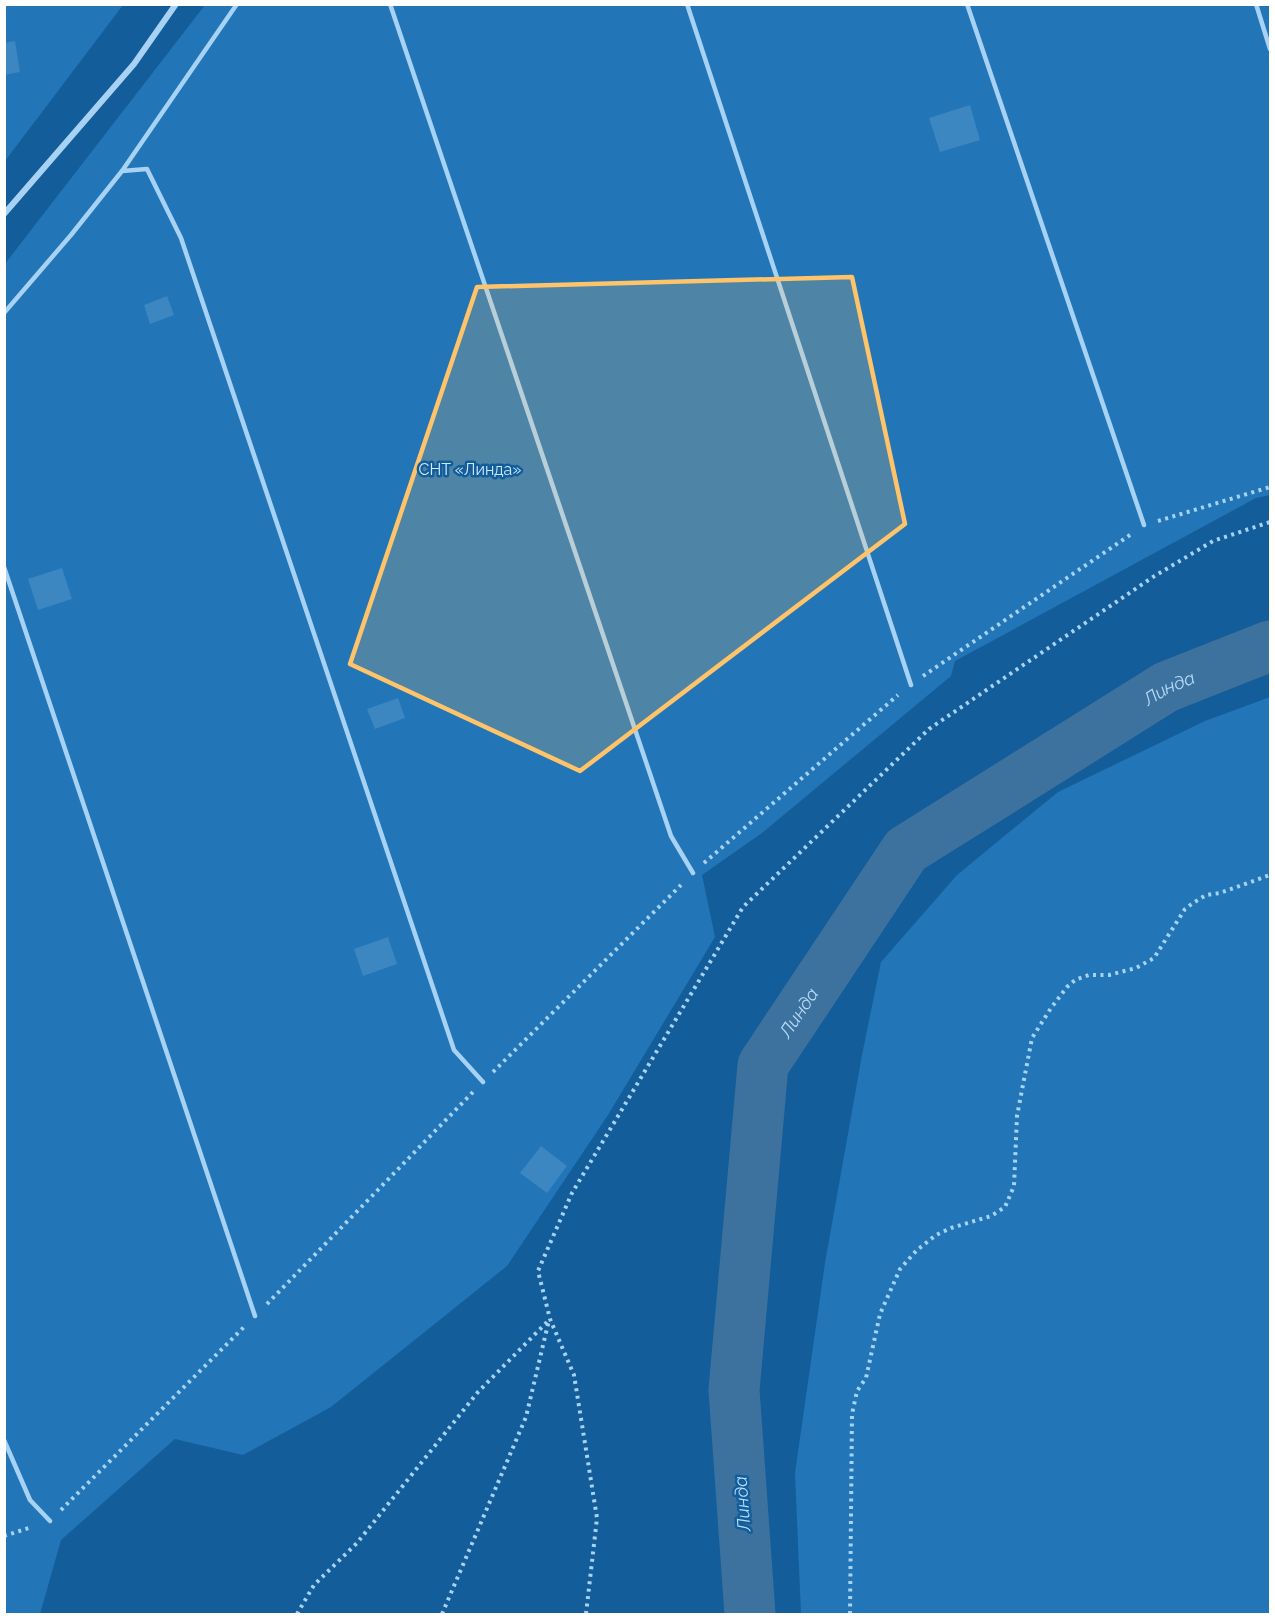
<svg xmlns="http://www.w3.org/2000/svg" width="1275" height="1619" viewBox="0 0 1275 1619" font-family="Raleway,sans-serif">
  <rect width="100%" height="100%" fill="#135d9a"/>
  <path fill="#2276b7" d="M5 5H123L5 161Z
    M205 5H1270V495L1256 498 955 661 951 676 762 833 702 875 715 937 608 1115 507 1266 331 1407 243 1455 175 1439 61 1540 40 1614H4V265Z
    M1270 697V1614H801L795 1473 825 1263 862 1055 881 962 957 875 1058 792 1205 721Z"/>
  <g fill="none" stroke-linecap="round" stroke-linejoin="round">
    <path stroke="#3e729e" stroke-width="51" id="s1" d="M750 1614 734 1390 763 1065 906 850 1166 687 1270 646"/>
  </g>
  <path fill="#3c86c1" d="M15 41 20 72 4 75V43Z
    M970 105 980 140 940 152 929 118Z
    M167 296 174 315 150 324 144 305Z
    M62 568 72 599 38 610 28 579Z
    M398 698 405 718 375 729 367 709Z
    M388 937 397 964 363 976 354 949Z
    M541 1146 567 1166 547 1193 520 1173Z"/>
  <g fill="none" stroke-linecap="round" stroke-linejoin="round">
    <path stroke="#a7d2f3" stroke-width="4" stroke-dasharray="3 4.5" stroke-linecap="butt" d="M1158 521 1270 487
      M923 676 1133 533
      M704 863 898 695
      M493 1072 681 885
      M267 1304 473 1092
      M61 1510 245 1326
      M4 1536 32 1527
      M297 1614 314 1585 357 1543 478 1392 550 1319
      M442 1614 526 1417 549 1320
      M586 1614 597 1518 574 1375 550 1319 538 1271 572 1193 743 907 929 729 1153 577 1213 541 1270 522
      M850 1614 852 1414 857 1391 866 1378 880 1314 900 1269 917 1250 936 1235 951 1228 991 1216 1005 1207 1014 1186 1017 1116 1032 1038 1051 1008 1067 987 1075 980 1089 975H1109L1136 968 1154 958 1185 909 1193 903 1206 895 1220 893 1270 875"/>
    <path stroke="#a7d2f3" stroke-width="4.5" d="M390 4 671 836 693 873
      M687 4 911 685
      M967 4 1144 525
      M1256 4 1270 49
      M122 171 147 169 181 238 454 1050 483 1082
      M4 313 71 235 122 171 237 4
      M4 567 255 1316
      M4 1440 30 1500 50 1521"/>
    <path stroke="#a7d2f3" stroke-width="6" d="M4 214 134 64 176 4"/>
  </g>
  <path fill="#ffc369" fill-opacity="0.2" stroke="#ffc369" stroke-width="4.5" stroke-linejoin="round" d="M852 277 905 524 580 771 350 664 477 287Z"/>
  <g text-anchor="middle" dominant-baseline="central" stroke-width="5" stroke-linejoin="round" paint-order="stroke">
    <g font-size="16" fill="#cfe9fd" stroke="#135d9a">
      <text x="470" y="469">СНТ «Линда»</text>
    </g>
    <g font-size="18" font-style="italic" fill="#b4dbfa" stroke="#135d9a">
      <text stroke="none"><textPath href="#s1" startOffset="1118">Линда</textPath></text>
      <text stroke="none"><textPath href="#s1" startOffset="614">Линда</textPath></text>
      <text transform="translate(742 1504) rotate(-94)">Линда</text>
    </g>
  </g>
  <rect width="1275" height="1619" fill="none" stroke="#ffffff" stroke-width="12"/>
</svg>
